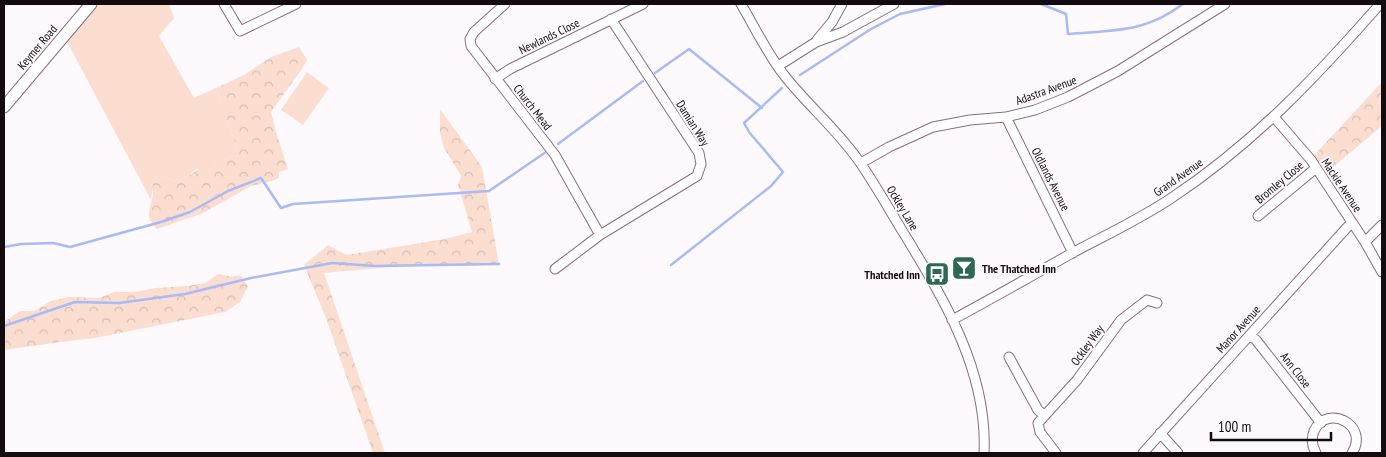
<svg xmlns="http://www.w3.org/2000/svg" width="1386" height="457" viewBox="0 0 1386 457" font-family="'PT Sans Narrow',sans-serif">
  <defs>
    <pattern id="forest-crowns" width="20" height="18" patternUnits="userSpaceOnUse" patternTransform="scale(1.25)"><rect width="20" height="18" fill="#fbded0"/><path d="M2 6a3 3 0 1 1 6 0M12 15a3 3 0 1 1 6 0" fill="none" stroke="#d6bdb2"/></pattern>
  </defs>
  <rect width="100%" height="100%" fill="#fef9fc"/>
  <path fill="#fbded0" d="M91 4H169L174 18 159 36 194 98 216 88 240 157 231 156 217 166 196 169 187 177 175 181 158 174 153 187 151 200 64 36Z
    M307 72 329 88 303 125 281 110Z"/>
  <path fill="url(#forest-crowns)" d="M299 47 307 60 302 69 271 112 275 129 288 169 279 172V178L272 181 251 186 203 213 157 229C144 215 150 211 153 195 154 189 152 183 152 178L158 174 175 181 187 177 206 164 217 166 231 156 240 157 216 88 244 75 271 57Z
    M1382 82V126L1326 173 1307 163Z
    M440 109 482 167 499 264 402 266 324 273 385 453H373L326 318 304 265 328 245 346 255 445 239 472 232 458 185 461 176 443 146 440 132Z
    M218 274 233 277 240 275 248 286 240 302 225 312 95 338 60 342 4 350V322L20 311H34L51 301 69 297 99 298 114 292H135L155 288 188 286 205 283Z"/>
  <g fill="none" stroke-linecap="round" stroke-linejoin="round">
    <path stroke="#a7bbf8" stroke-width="2.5" d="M1041 4 1066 14 1068 34C1112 30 1145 33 1183 4
      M655 73 689 49 762 108
      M800 75 871 29 900 14 945 4
      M558 144 643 81
      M4 247 21 244 53 243 70 247 161 222 190 212 228 191 261 178 281 208 293 204 489 191 546 152
      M671 265 771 186 783 172 749 132 744 123 782 88
      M4 326 75 302 119 303 185 294 251 278 332 263 375 266 499 264"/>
    <defs>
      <path id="minor" d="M224 4 240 31 296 4
        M505 4 474 32 470 39 471 46 555 155 600 235
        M741 4C754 26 768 55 784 75 808 106 839 131 861 164 876 186 889 209 903 232 944 299 988 372 984 453
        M817 40 832 22 842 4
        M778 66 816 42 843 32 894 4
        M495 79 510 69 643 4
        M1006 117 1073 253
        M1274 117 1311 160 1365 242 1382 272
        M861 163 889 147 933 127 970 120 1006 117 1035 110 1068 97 1118 71 1225 4
        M1258 216 1316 168
        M1365 242 1382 225
        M555 269 600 235 697 176 701 164 699 153 611 19
        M952 320C993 298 1033 275 1074 252 1108 234 1142 218 1173 197 1254 143 1317 76 1380 4
        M1250 335 1256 340 1321 423
        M1009 357 1038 410 1044 415
        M1160 433 1178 453
        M1056 453 1040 432 1038 423 1077 380 1121 320 1147 300 1157 303
        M1143 453 1352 222
        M1316 453C1312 446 1311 439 1314 431 1327 403 1370 425 1352 453"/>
      <path id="major" d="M4 107 91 4"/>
    </defs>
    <use href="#minor" stroke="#85717e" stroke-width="11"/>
    <use href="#major" stroke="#85717e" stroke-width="13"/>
    <use href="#minor" stroke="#fff" stroke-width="9"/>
    <use href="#major" stroke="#fff" stroke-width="11"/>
  </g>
  <defs>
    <symbol id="bar-square" viewBox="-11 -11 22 22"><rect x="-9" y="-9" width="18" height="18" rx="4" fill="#2c6853" stroke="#fef9fc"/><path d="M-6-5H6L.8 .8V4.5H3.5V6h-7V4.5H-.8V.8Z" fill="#fff"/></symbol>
    <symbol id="bus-square" viewBox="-11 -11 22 22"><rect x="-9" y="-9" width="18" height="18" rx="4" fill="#2c6853" stroke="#fef9fc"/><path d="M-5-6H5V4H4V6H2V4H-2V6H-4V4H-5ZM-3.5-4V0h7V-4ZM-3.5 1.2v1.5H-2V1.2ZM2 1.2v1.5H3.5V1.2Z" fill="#fff"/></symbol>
  </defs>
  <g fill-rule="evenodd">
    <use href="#bar-square" x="950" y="254" width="28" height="28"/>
    <use href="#bus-square" x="923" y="260" width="28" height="28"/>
  </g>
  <g text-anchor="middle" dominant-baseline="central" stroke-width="4" stroke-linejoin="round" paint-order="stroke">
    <g font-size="12" fill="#130b10" stroke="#fef9fc">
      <text transform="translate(549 36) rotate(-26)">Newlands Close</text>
      <text transform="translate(37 47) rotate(-50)">Keymer Road</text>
      <text transform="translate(1046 90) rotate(-20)">Adastra Avenue</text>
      <text transform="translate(533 107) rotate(52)">Church Mead</text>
      <text transform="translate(693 123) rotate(58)">Damian Way</text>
      <text transform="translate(1178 177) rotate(-35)">Grand Avenue</text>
      <text transform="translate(1051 179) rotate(63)">Oldlands Avenue</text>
      <text transform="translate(1279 182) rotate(-40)">Bromley Close</text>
      <text transform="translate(1342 185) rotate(56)">Mackie Avenue</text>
      <text transform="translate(903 208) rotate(59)">Ockley Lane</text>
      <text transform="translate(1238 329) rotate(-48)">Manor Avenue</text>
      <text transform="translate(1087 345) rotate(-54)">Ockley Way</text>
      <text transform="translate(1296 370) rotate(52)">Ann Close</text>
    </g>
    <g font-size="12" font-weight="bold" fill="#130b10" stroke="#fef9fc" text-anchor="start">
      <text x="982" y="268">The Thatched Inn</text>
      <text x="920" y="274" text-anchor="end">Thatched Inn</text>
    </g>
  </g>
  <rect width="1386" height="457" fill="none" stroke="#130b10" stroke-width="10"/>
  <path d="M1211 432v8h120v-8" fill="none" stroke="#130b10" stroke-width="2.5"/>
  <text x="1218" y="432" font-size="15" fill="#130b10" stroke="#fef9fc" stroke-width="4" paint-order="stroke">100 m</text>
</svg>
